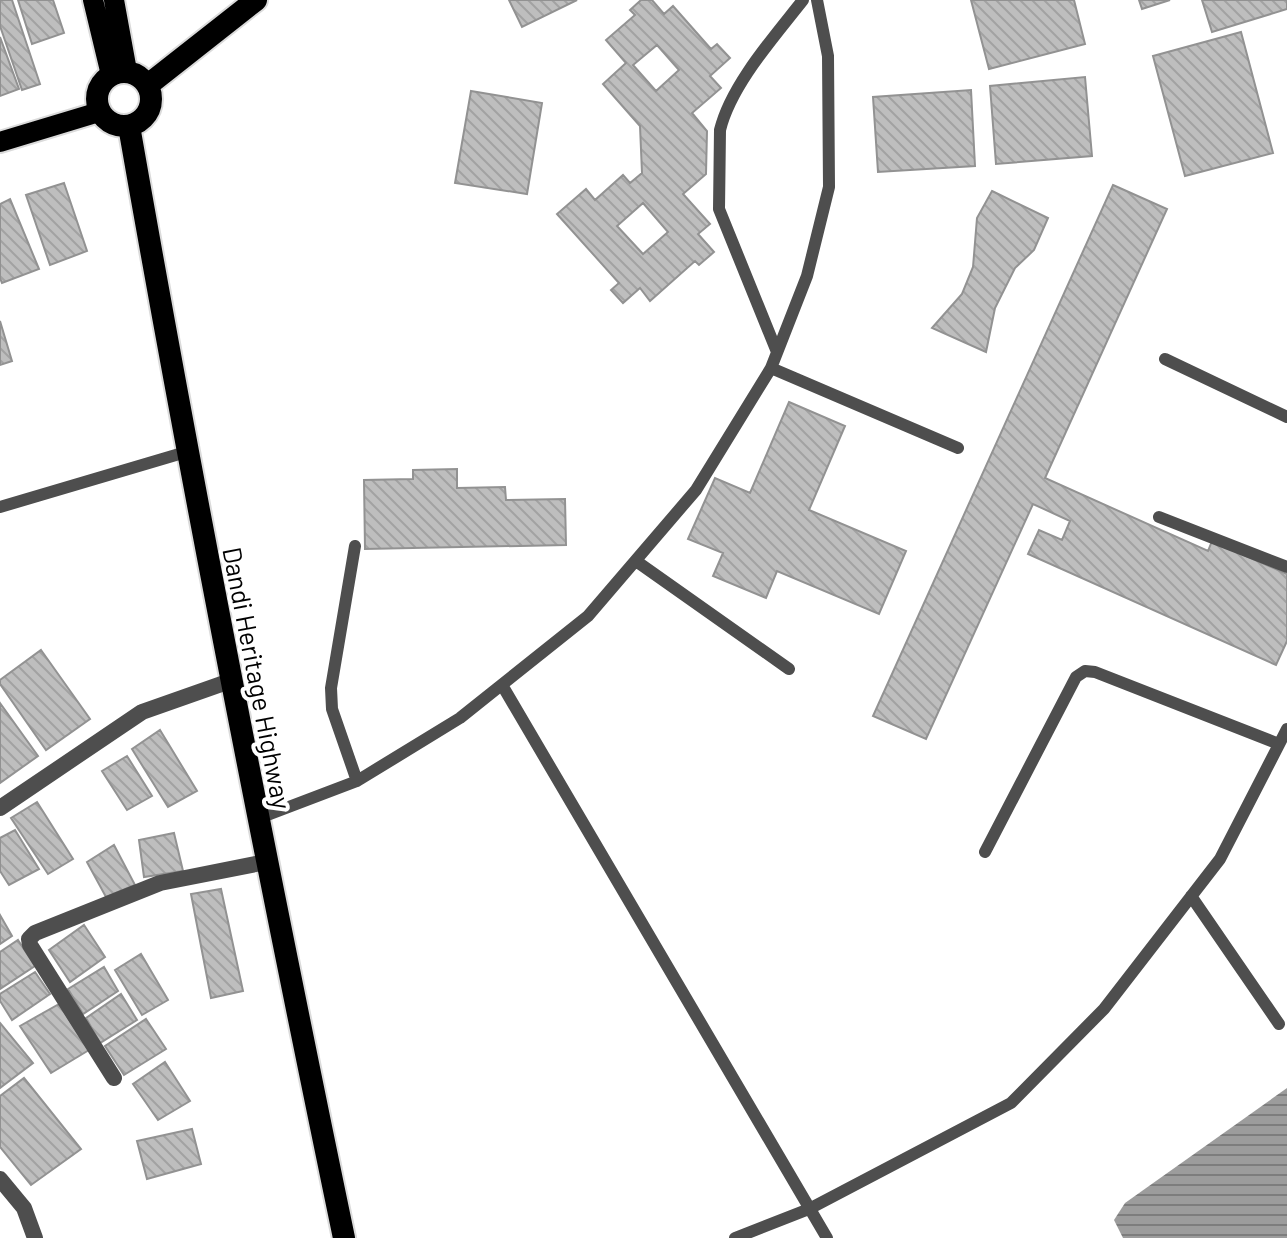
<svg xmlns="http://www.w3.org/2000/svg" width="1287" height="1238" viewBox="0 0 1287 1238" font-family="Barlow,sans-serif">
  <defs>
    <pattern id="water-rules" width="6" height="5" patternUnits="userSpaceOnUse" patternTransform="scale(2)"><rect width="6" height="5" fill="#9c9c9c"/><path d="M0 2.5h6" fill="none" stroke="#7d7d7d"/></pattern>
    <pattern id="building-back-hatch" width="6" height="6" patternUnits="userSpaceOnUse" patternTransform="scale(2)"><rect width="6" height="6" fill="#bebebe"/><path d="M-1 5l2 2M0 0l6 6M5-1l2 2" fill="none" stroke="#a2a2a2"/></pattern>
  </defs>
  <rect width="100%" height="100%" fill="#fff"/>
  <path fill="url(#water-rules)" d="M1287 1088V1238H1123L1114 1220 1125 1203Z"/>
  <path fill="url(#building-back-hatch)" stroke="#929292" stroke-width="2" fill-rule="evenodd" d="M0 0H12L40 84 22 90 0 26Z
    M18 0H53L64 33 32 44Z
    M509 0H577L522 27Z
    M641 0H652L664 14 673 6 711 49 717 44 730 58 710 76 721 88 692 113 707 131 706 174 683 194 710 224 698 234 714 252 699 265 695 261 650 301 640 288 623 303 611 290 619 283 557 214 586 189 595 200 623 175 630 183 642 173 640 126 603 84 626 63 606 40 635 15 630 10ZM657 45 679 70 656 91 633 65ZM643 203 668 232 643 254 617 226Z
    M971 0H1074L1085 44 989 69Z
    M1139 0H1170L1142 9Z
    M1202 0H1287V9L1212 32Z
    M1241 32 1273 153 1185 176 1153 56Z
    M0 37 19 89 0 96Z
    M1085 77 1092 156 996 164 990 86Z
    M971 90 975 166 878 172 873 97Z
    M471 91 542 103 527 194 455 183Z
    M64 183 87 251 50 265 26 195Z
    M1113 185 1167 209 1045 478 1208 551 1212 541 1287 574V641L1276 665 1028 554 1039 530 1062 540 1070 521 1033 504 926 739 873 716Z
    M992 191 1048 218 1034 250 1015 268 995 308 986 352 932 328 962 294 973 267 977 218Z
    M10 199 39 269 2 283 0 278V204Z
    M0 321 12 361 0 365Z
    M789 402 845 426 809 510 906 551 879 614 777 571 766 598 713 576 723 553 688 539 715 478 750 493Z
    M457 469V488L505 487 506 500 565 499 566 545 365 549 364 480 413 479V470Z
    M41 650 90 719 46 750 0 684V680Z
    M0 703 38 756 0 783Z
    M160 730 197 791 168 807 132 749Z
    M127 756 152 796 127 810 102 771Z
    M37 802 73 859 48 874 11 818Z
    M15 830 39 869 9 885 0 871V838Z
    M174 833 183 871 144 877 139 840Z
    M114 845 135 885 106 897 87 862Z
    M221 889 243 991 211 998 191 894Z
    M0 915 12 936 0 944Z
    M84 925 105 957 70 982 49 950Z
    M18 940 35 966 0 989V952Z
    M141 954 168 1000 142 1015 115 970Z
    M104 967 118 991 83 1014 68 989Z
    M35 972 50 994 12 1020 0 1001V994Z
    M121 994 137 1020 100 1043 86 1018Z
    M59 1004 89 1050 51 1073 20 1026Z
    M146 1019 166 1049 124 1075 105 1046Z
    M0 1023 33 1063 0 1088Z
    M165 1062 190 1101 158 1120 133 1084Z
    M24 1078 81 1149 31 1185 0 1147V1096Z
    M192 1129 201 1164 147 1179 137 1141Z"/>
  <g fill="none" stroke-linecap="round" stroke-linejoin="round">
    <defs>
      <path id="primary" d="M93 0 111 75
        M114 0 127 71
        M0 142 99 112"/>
      <path id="trunk" d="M97 99a27 27 0 1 1 54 0a27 27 0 1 1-54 0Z
        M148 85 256 0
        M129 126C194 498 267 868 344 1238"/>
    </defs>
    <use href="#primary" stroke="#dbdbdb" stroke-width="24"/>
    <use href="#trunk" stroke="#dbdbdb" stroke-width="26"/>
    <path stroke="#4e4e4e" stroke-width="12" d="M777 352 719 209 720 130C731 85 774 37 803 0
      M1165 359 1287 417
      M771 368 958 448
      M0 507 186 452
      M1159 517 1287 567
      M355 546 331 688 332 709 357 781
      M636 561 789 669
      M502 685 827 1238
      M257 819 357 781 460 718 588 616 696 490 771 368 807 276 829 187 828 56 817 0
      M985 852 1076 677 1085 671 1095 672 1279 744
      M1191 896 1279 1024
      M735 1238 809 1209 1011 1103 1104 1009 1220 859 1287 729"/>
    <path stroke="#4e4e4e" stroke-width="16" d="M0 808 142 712 230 681
      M114 1078 30 945 29 939 35 933 160 883 266 862
      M0 1179 24 1208 35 1238"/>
    <use href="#primary" stroke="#000" stroke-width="20"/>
    <use href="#trunk" stroke="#000" stroke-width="22"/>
  </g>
  <g text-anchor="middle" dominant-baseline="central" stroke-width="8" stroke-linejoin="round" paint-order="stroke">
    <g font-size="26" fill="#000" stroke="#fff">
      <text transform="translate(258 678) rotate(79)">Dandi Heritage Highway</text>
    </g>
  </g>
</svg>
